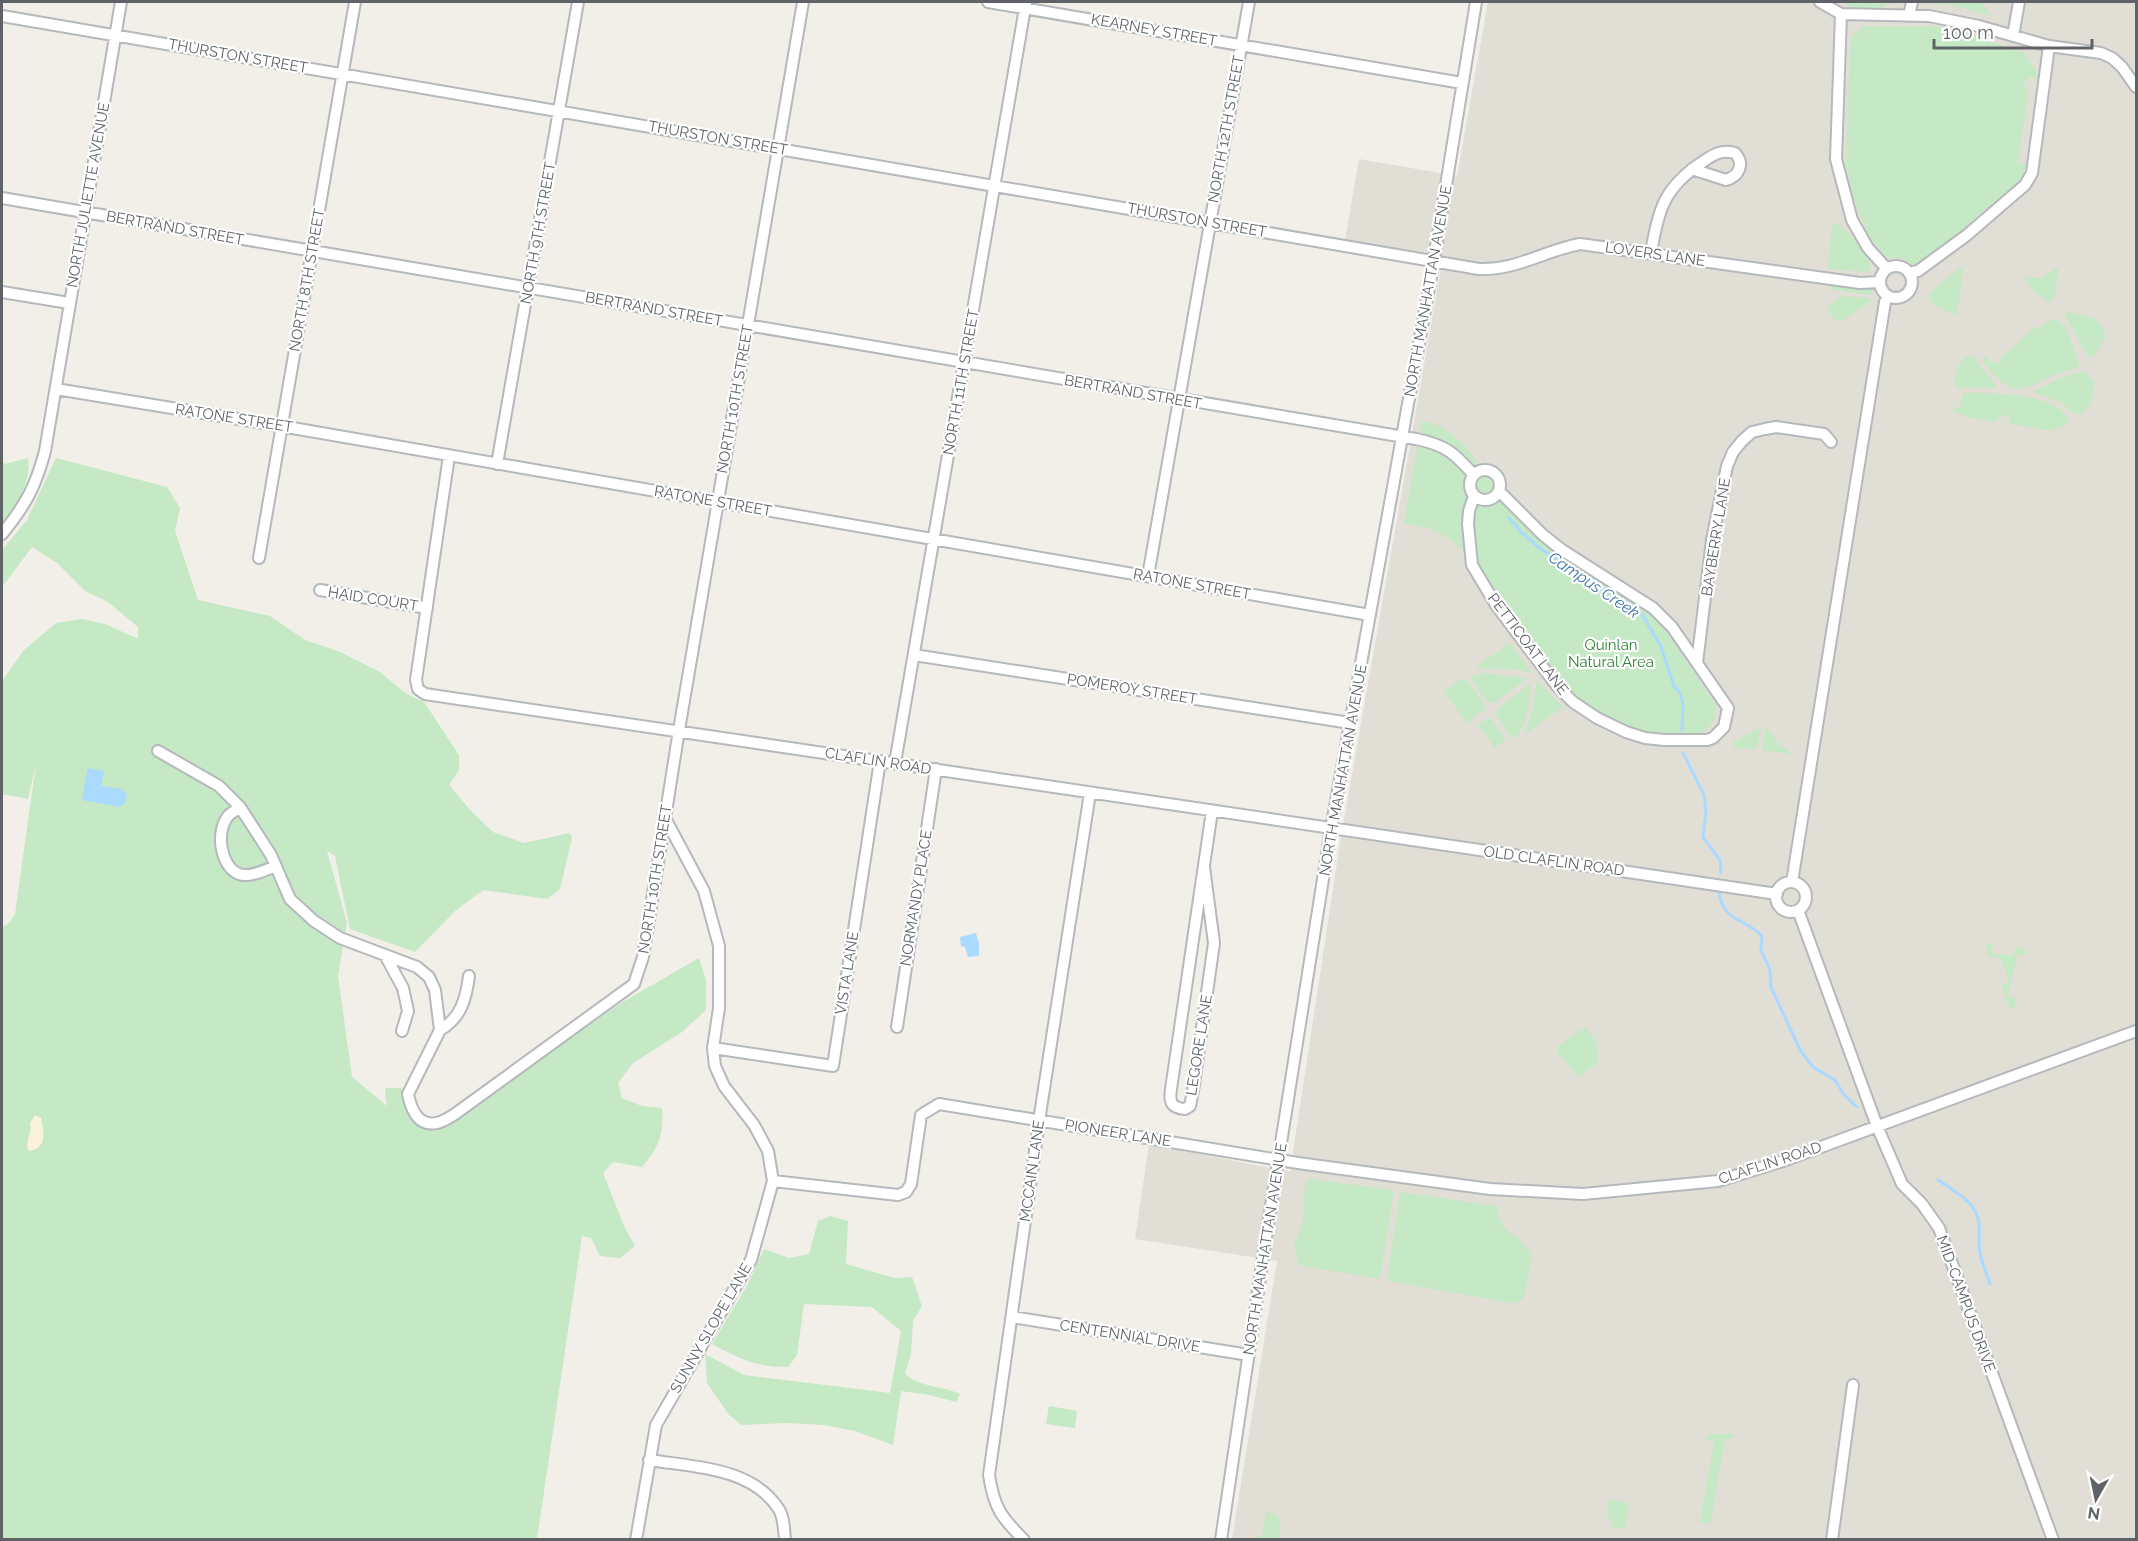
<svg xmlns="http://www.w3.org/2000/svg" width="2138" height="1541" viewBox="0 0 2138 1541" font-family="Raleway,sans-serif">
  <rect width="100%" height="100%" fill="#f1efe8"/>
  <path fill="#e1ded6" d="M1488 2H2136V1539H1232L1277 1261 1135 1239 1149 1144 1290 1172 1340 843 1443 257 1345 240 1359 159 1457 176Z"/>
  <path fill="#c5e8c5" d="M1849 2H1887L1886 7C1873 8 1855 13 1846 3Z
    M1935 2 1981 3 1992 16 1952 5 1936 4Z
    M1864 26H1932L1948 28 2025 53 2037 73 2038 81 2032 76 2025 81 2024 85 2028 94 2018 163H2026L2022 178 1922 264 1916 266 1902 259 1889 258 1884 256 1868 234 1856 206 1846 166 1850 44 1853 35Z
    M1832 222C1847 227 1872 256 1870 272L1828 269Z
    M1964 265 1957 315 1931 304V299H1928L1930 292Z
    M2056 268 2059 269 2054 299 2050 302C2039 295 2027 289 2025 277L2041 278Z
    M1829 284 1857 287 1870 286 1873 293 1871 295 1833 290Z
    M1843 296 1869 298 1871 301 1839 323 1826 309 1834 301Z
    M2067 312C2085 316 2105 316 2105 338L2095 355 2088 357 2064 314Z
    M2052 319 2058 321 2062 325 2064 324 2080 366 2077 368C2069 371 2061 372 2054 375 2039 381 2025 394 2009 387 1999 383 1989 368 1982 360L1984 357H1988L1989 361 2000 364 2002 355 2008 352 2033 329 2036 327 2039 328Z
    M1969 356 1974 358 1998 388H1958L1954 385C1957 374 1956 361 1969 356Z
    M2085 371 2094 382C2092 396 2092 411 2075 415L2061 402 2032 392 2060 378Z
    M1963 393C1988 392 2059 393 2069 421L2062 428 2061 426 2053 431 2010 424V420L2005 415 1999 416 1996 422 1965 417V415L1953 413 1954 408H1960Z
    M1422 421C1439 423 1452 434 1464 445L1537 535 1647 611 1664 628 1715 704C1717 721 1709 734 1691 735 1638 736 1596 721 1560 681 1549 669 1540 654 1530 640 1509 612 1488 583 1467 555 1447 533 1433 528 1404 523Z
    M28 458C32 481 16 506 2 523V461L5 464Z
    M56 458 167 487 180 508 175 531 198 600 270 616 305 640 338 651 380 672 405 693 424 702 459 755V770L449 785 471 811 493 832 524 843 570 833 572 838 560 889 547 899 483 890 455 911 415 952 350 929 335 856 327 851 347 923 338 976 352 1077 387 1106 385 1093 386 1088H401L415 1121 445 1125 621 1003 699 958 706 980V1010L682 1032 633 1063 618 1083 622 1098 642 1106 662 1108C664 1135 659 1147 642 1167L613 1162 603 1173 624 1226 635 1246 620 1258 600 1256 591 1238 582 1236 537 1539H2V927L8 924 15 914 36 764 28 799 2 794V681L24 650 56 623 82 619 105 624 138 639V627L108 602 85 591 57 563 32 547 2 587V550L27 520Z
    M1510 643 1532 673 1513 669 1474 668Z
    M1483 673 1528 678 1494 703 1487 701 1470 678 1473 675Z
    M1537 679 1563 707 1524 735 1533 708Z
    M1460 680H1466L1469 683 1486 708 1467 723 1444 692Z
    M1531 683C1530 700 1528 728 1513 739L1496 715 1497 709Z
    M1490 717 1506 740 1495 748 1478 725Z
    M1759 728 1761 729 1757 749 1734 748 1733 742Z
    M1767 728 1780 745 1793 754 1762 750 1765 729Z
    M1987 943 1993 944 1992 953 2013 956 2015 948C2019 946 2025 948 2027 952L2026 955H2017L2008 996 2017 999 2013 1010 2010 1009 2001 985 2009 981 1999 956 1990 958 1985 946Z
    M1586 1027C1596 1039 1600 1048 1597 1063L1578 1077 1557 1052 1558 1046Z
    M1310 1179 1394 1190 1380 1279 1302 1266 1298 1263 1294 1245 1303 1222 1305 1184Z
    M1400 1192 1497 1206C1503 1241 1519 1229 1532 1256L1525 1295 1519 1302 1511 1303 1387 1281Z
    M830 1216 848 1221 846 1264 894 1278 912 1277 922 1306 913 1321 911 1354 905 1374C920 1388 942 1385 960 1394L956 1402 930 1395 901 1391 893 1445 855 1431 824 1425 786 1423 742 1425 729 1415 707 1383 705 1354 744 1375 890 1393 901 1331 872 1307 804 1304 797 1355 788 1367C755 1367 741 1359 712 1344L748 1284 764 1249 789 1258 809 1254 818 1221Z
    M1049 1406 1077 1411 1075 1428 1046 1424Z
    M1708 1434H1732L1733 1436 1732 1439H1725L1710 1524 1700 1522 1714 1442 1707 1439Z
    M1609 1499 1629 1503 1626 1524 1623 1528H1613L1607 1512Z
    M1266 1512 1276 1515 1281 1520 1278 1539H1257V1536H1262Z"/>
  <path fill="#fbf3d9" d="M35 1115 41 1118C44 1132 48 1148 29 1151 24 1141 33 1133 30 1123Z"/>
  <path fill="#aadaff" d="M88 768 104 771 101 786 122 789 127 796 125 803 119 807 82 800Z
    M976 933 979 944V956L968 957 965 947 961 946 960 937Z"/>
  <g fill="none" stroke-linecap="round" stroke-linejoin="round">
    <path stroke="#aadaff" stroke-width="3" d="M1509 518 1522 533 1542 550 1593 580 1599 588 1624 601 1643 616 1661 647 1674 686 1680 693 1683 705 1682 730
      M1683 753 1704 795 1706 811 1703 837 1720 860 1721 873
      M1719 892C1723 922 1745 918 1762 936L1761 950 1770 970 1771 987 1800 1050 1813 1067 1835 1080 1844 1095 1857 1107
      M1938 1180C1954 1191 1977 1202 1979 1224 1980 1233 1978 1242 1980 1252 1981 1262 1987 1274 1990 1284"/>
    <defs>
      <path id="minor" d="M988 2 1462 83
        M1820 2 1841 14 1929 16 1979 26 2049 46 2101 53 2112 58 2122 67 2136 87
        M1841 14 1836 159 1852 220 1868 248 1887 269
        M2 16 1479 269C1518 270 1543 251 1580 244L1860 283 1880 282
        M1909 16 1912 2
        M2013 36 2019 2
        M2 198 1416 439C1446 445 1454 453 1474 475
        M1651 253C1658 210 1664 188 1701 163 1713 155 1720 149 1735 153 1745 164 1739 176 1726 180L1692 169
        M1880 282a16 16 0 1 1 32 0a16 16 0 1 1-32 0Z
        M1909 273 1918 271 1967 235 2025 185 2032 173 2049 46
        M2 292 69 303
        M56 389 281 426 1370 615
        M449 456 416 680 418 689 425 694 1777 894
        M497 464 578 2
        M1470 485a15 15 0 1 1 30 0a15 15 0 1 1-30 0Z
        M1474 496 1469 511 1468 524 1472 565 1496 605 1557 686 1573 702 1597 718 1626 732 1645 738 1664 740H1707L1713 738 1724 727 1728 708 1672 627 1653 608 1562 550 1543 535 1499 491
        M2 534C25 506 36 486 45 451L121 2
        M259 558 355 2
        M1148 576 1249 2
        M320 590 427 608
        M914 655 1350 723
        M1697 663 1712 540 1727 466 1733 452 1742 441 1752 432 1765 429 1776 427 1824 434 1831 442
        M158 751 219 786 240 807 271 855 290 899 314 921 340 938 417 967 429 977 435 990 440 1030 408 1094C411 1109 418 1127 437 1123 443 1122 450 1117 455 1114L634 984 643 957 679 730 803 2
        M895 763 1026 2
        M240 807C237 810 232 812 229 815 215 830 220 867 239 874 250 878 265 870 276 866
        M1204 867 1214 943 1193 1091 1190 1106 1185 1109C1171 1108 1169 1102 1171 1089L1212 811
        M1792 882 1885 302 1888 296
        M1776 897a15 15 0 1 1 30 0a15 15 0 1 1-30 0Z
        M1798 910 1877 1126 1902 1184 1922 1204 1939 1228 2053 1540
        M385 955 403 988 408 1011 402 1031
        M897 1027 936 769
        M440 1030C461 1018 466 999 469 976
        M713 1048 833 1066 880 761
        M773 1181 898 1195 906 1192 911 1184 921 1115 939 1104 1298 1163 1490 1189 1583 1194 1718 1181 1783 1161 2136 1031
        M1012 1317 1249 1355
        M649 1460C693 1467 751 1467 778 1508 784 1516 784 1529 785 1540
        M636 1540 656 1425 751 1260 773 1181 768 1151 754 1125 724 1086 715 1066 713 1048 719 1008V946L704 891 665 818
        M1024 1540C1001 1517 994 1508 989 1475L1041 1108 1090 793
        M1221 1540 1266 1237 1331 829 1431 277 1476 2
        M1832 1540 1853 1385"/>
    </defs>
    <use href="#minor" stroke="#b5b8bc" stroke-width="14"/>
    <use href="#minor" stroke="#fff" stroke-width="10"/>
  </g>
  <g text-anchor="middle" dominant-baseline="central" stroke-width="4.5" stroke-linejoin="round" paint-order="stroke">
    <g font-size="15" fill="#5f6368" stroke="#fff">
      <text transform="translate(1154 30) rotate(10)">KEARNEY STREET</text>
      <text transform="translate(238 56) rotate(10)">THURSTON STREET</text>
      <text transform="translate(1226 129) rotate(-80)">NORTH 12TH STREET</text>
      <text transform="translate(718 138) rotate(10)">THURSTON STREET</text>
      <text transform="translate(88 195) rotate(-80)">NORTH JULIETTE AVENUE</text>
      <text transform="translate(1197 220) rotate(10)">THURSTON STREET</text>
      <text transform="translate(175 228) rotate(10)">BERTRAND STREET</text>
      <text transform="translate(538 233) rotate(-80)">NORTH 9TH STREET</text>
      <text transform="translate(1655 254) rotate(8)">LOVERS LANE</text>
      <text transform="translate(307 280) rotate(-80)">NORTH 8TH STREET</text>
      <text transform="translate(1428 291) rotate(-80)">NORTH MANHATTAN AVENUE</text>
      <text transform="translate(654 309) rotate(10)">BERTRAND STREET</text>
      <text transform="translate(961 382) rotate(-80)">NORTH 11TH STREET</text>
      <text transform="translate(1133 392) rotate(10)">BERTRAND STREET</text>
      <text transform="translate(735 399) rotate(-80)">NORTH 10TH STREET</text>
      <text transform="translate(234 418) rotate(9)">RATONE STREET</text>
      <text transform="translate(713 501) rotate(10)">RATONE STREET</text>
      <text transform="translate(1716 537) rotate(-81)">BAYBERRY LANE</text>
      <text transform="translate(1192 584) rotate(10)">RATONE STREET</text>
      <text transform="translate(373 599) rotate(9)">HAID COURT</text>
      <text transform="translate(1528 644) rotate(53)">PETTICOAT LANE</text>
      <text transform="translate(1132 689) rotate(9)">POMEROY STREET</text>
      <text transform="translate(878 761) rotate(9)">CLAFLIN ROAD</text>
      <text transform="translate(1343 770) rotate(-80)">NORTH MANHATTAN AVENUE</text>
      <text transform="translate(1554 861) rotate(8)">OLD CLAFLIN ROAD</text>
      <text transform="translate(655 879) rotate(-81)">NORTH 10TH STREET</text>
      <text transform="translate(916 898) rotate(-81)">NORMANDY PLACE</text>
      <text transform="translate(847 973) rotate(-81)">VISTA LANE</text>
      <text transform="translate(1199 1045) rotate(-81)">LEGORE LANE</text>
      <text transform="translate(1118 1133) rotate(9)">PIONEER LANE</text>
      <text transform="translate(1770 1163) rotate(-18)">CLAFLIN ROAD</text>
      <text transform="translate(1032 1171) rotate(-82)">MCCAIN LANE</text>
      <text transform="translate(1265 1249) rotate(-81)">NORTH MANHATTAN AVENUE</text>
      <text transform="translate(1966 1304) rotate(70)">MID-CAMPUS DRIVE</text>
      <text transform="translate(711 1328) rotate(-60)">SUNNY SLOPE LANE</text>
      <text transform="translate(1130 1336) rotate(9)">CENTENNIAL DRIVE</text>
    </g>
    <g font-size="15" fill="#348238" stroke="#fff">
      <text x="1611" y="645">Quinlan<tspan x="1611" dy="17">Natural Area</tspan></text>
    </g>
    <g font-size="16" font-style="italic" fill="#4174aa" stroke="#fff">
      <text transform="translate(1594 585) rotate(34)">Campus Creek</text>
    </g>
  </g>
  <rect width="2138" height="1541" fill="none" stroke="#5f6368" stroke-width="6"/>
  <g transform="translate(2096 1499) rotate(189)" stroke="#ffffff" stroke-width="4.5" paint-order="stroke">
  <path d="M0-4.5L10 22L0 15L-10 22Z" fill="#5f6368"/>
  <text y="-9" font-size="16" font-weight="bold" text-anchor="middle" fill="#5f6368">N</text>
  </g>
  <path d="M1934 39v9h158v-9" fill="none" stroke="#5f6368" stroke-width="3"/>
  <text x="1943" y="39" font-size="18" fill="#5f6368" stroke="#ffffff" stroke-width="4.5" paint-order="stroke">100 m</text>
</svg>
